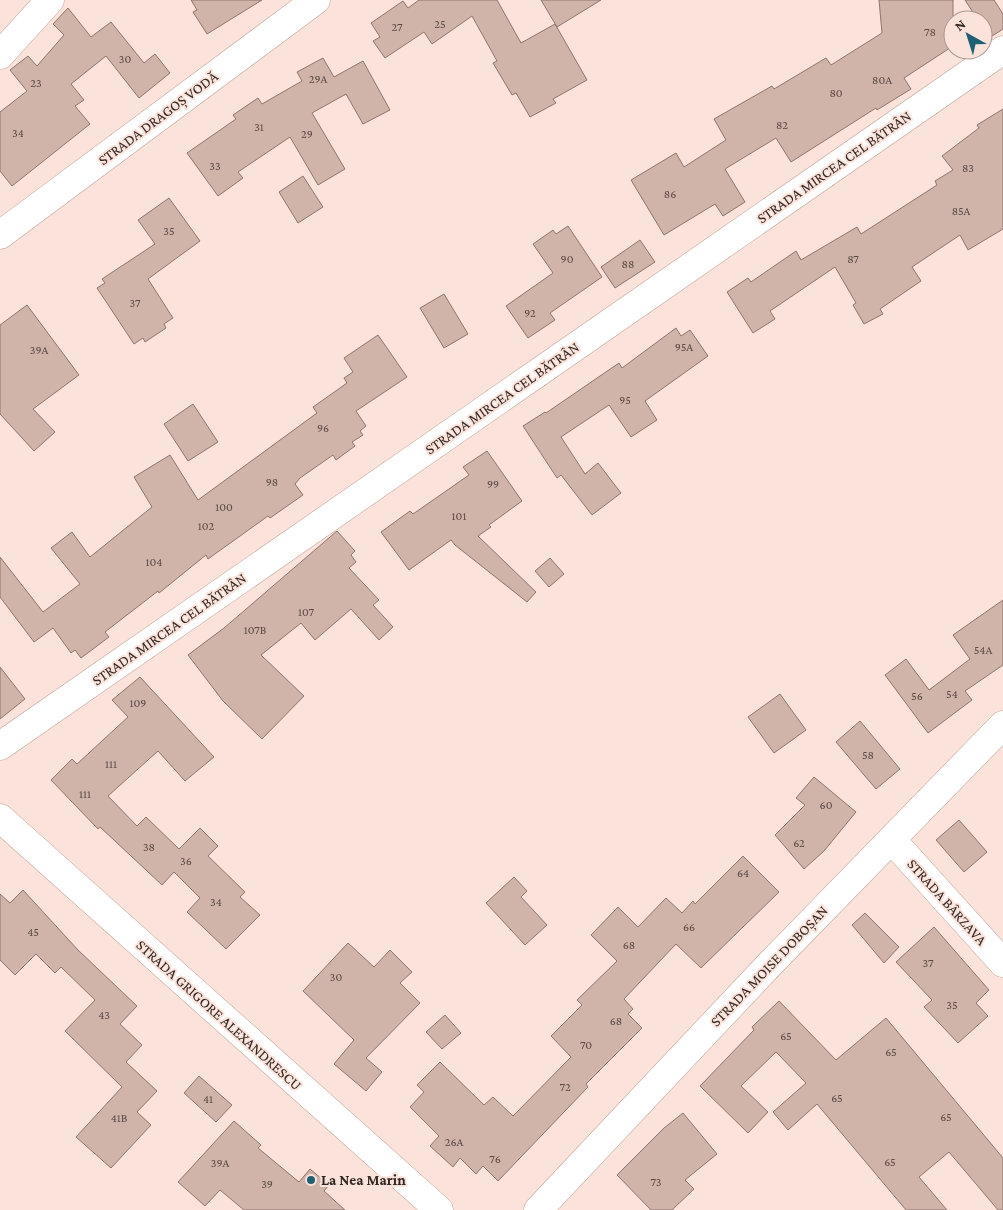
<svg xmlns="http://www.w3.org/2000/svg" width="1003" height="1210" viewBox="0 0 1003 1210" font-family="'Crimson Pro',serif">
  <rect width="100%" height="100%" fill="#fbe3db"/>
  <path fill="#d0b3a9" stroke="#90756c" d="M191 0H262L207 34 193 12 197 10Z
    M419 0H497L521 43 555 24 587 80 553 99 556 103 530 117 516 93 512 95 493 63 497 61 472 16 432 44 424 32 385 58 373 41 380 37 371 23 403 1 408 8Z
    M541 0H601L557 27Z
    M879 0H953V46L904 78 911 89 877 110 876 108 791 162 776 138 725 169 745 202 723 216 715 204 664 235 631 180 676 153 684 167 726 140 714 119 772 86 774 89 826 58 831 65 882 33Z
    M965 0H994L1003 14V29L989 38 983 28V20H978Z
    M68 8 91 37 111 22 144 63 155 54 170 73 139 98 106 56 71 84 84 100 75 106 90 124 12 186 0 171V112L27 91 10 70 28 56 37 66 64 35 53 24Z
    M323 58 334 77 363 61 390 110 363 124 346 94 312 113 345 169 318 185 290 137 238 172 243 178 218 196 187 153 236 119 233 115 258 98 262 104 302 81 297 72Z
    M1003 109V229L968 250 960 235 912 267 921 281 880 309 883 314 864 324 853 305 856 303 835 267 770 311 775 319 753 333 727 292 748 278 751 282 796 251 801 260 857 227 861 234 937 185 935 181 953 170 942 156 979 128 977 125Z
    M303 176 323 207 298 223 279 192Z
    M169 198 200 241 148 279 173 318 164 324 166 328 145 342 143 338 134 344 97 288 105 283 102 279 155 244 138 220Z
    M568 226 602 277 550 313 555 320 528 338 506 306 553 273 533 244 553 230 556 234Z
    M640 240 655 262 615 288 601 267Z
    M444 294 468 334 444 348 420 308Z
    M27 305 79 375 33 409 55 432 34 451 0 414V325Z
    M676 328 681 336 690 330 708 356 645 401 657 420 631 437 609 405 561 437 585 474 598 463 621 493 592 515 561 475 557 478 523 426 545 412 546 413 619 363 622 368Z
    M378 335 407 377 356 411 366 426 360 431 363 435 352 442 355 446 336 460 333 455 300 478 295 484 303 495 270 518 268 516 208 559 206 555 159 593 158 591 105 632 109 637 81 658 75 650 71 653 53 628 34 642 0 597V557L43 612 80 584 51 548 72 532 90 557 152 507 134 477 170 455 198 500 317 413 313 407 347 383 344 378 353 372 344 358Z
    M193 404 218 442 188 461 164 424Z
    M487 451 522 501 489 525 491 527 478 536 536 592 527 602 455 545 451 540 409 570 381 532 410 511 413 514 469 475 463 467Z
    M337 531 355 551 351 555 356 562 349 568 379 600 373 605 393 627 379 640 351 609 315 640 301 623 261 655 304 696 262 739 223 701 188 655 224 628Z
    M550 558 564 574 549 587 535 571Z
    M1003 600V665L965 691 972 700 928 733 885 675 906 659 929 690 970 659 953 635Z
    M0 667 25 699 0 719Z
    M140 677 214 757 185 781 158 751 108 796 137 826 146 817 179 849 200 828 218 846 208 856 245 892 240 897 260 915 226 949 187 912 200 898 174 872 162 885 100 827 98 829 51 780 72 759 77 764 128 717 112 700Z
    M780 694 806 730 774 753 748 717Z
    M860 721 900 769 876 789 836 742Z
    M814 777 856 812 824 851 804 869 775 835 805 805 796 798Z
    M959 820 987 852 964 872 936 840Z
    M743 856 779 892 701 968 676 944 624 999 633 1009 628 1014 642 1028 586 1084 588 1087 498 1181 483 1166 476 1174 460 1158 453 1167 430 1146 439 1136 410 1107 424 1092 417 1085 440 1062 484 1105 493 1097 513 1116 571 1057 551 1036 582 1005 577 1000 617 961 591 935 618 907 638 927 666 898 682 913 693 901 695 904Z
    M514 877 527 891 521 897 547 925 525 945 486 903Z
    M23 890 78 950 137 1006 120 1024 142 1045 126 1062 157 1091 137 1112 151 1125 111 1168 76 1137 122 1087 65 1031 95 1000 61 967 55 973 36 954 15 975 0 960V894L10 903Z
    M865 913 899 947 884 963 852 925Z
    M934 927 989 990 976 1003 988 1016 958 1043 924 1007 932 1000 896 962Z
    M348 943 374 967 390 950 412 972 400 983 420 1003 366 1058 382 1072 366 1091 334 1064 354 1040 303 991Z
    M779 1001 836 1060 886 1018 1003 1158V1210H998L949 1152 919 1177 947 1210H906L817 1104 788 1130 773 1112 806 1083 776 1052 741 1086 768 1112 748 1133 700 1086 754 1030 752 1027Z
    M445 1015 461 1033 442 1049 426 1032Z
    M199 1076 232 1105 216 1122 184 1093Z
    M683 1113 717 1154 685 1180 694 1189 672 1210H651L617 1175 664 1128Z
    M234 1121 261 1145 258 1148 299 1182 310 1169 329 1185 324 1191 345 1210H244L220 1190 205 1206 178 1182Z"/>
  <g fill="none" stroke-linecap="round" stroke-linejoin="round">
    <defs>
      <path id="street" d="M0 55 50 0
        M0 235 316 0
        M0 746 1003 50
        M892 840 1003 963
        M538 1210 769 965 1003 725"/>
      <path id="secondary" d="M0 818 439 1210"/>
    </defs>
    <use href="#street" stroke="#bfa399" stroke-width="29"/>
    <use href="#secondary" stroke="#bfa399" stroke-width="29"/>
    <use href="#street" stroke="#fff" stroke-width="28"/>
    <use href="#secondary" stroke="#fff" stroke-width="28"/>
  </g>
  <circle fill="#1d6173" stroke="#fbe3db" stroke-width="2" cx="311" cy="1180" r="5"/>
  <g text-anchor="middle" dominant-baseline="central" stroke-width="4" stroke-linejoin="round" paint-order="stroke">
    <g font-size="12" fill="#5a4a44">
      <text x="440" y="24">25</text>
      <text x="397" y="27">27</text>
      <text x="930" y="32">78</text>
      <text x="125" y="59">30</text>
      <text x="318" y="79">29A</text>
      <text x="882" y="80">80A</text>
      <text x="36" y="83">23</text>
      <text x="836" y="93">80</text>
      <text x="782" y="125">82</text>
      <text x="259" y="127">31</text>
      <text x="18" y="133">34</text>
      <text x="307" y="134">29</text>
      <text x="215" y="166">33</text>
      <text x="968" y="168">83</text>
      <text x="670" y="194">86</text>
      <text x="961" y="211">85A</text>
      <text x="169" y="231">35</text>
      <text x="567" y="259">90</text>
      <text x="853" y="259">87</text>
      <text x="628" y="264">88</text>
      <text x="135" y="303">37</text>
      <text x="530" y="313">92</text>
      <text x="684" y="347">95A</text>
      <text x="39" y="350">39A</text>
      <text x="625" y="400">95</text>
      <text x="323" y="428">96</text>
      <text x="272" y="482">98</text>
      <text x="493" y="484">99</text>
      <text x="224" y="507">100</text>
      <text x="459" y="516">101</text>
      <text x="206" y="526">102</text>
      <text x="154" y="562">104</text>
      <text x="306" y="612">107</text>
      <text x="255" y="630">107B</text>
      <text x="983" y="650">54A</text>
      <text x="952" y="694">54</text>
      <text x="917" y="696">56</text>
      <text x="138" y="703">109</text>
      <text x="868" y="755">58</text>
      <text x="111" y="764">111</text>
      <text x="85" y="794">111</text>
      <text x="826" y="805">60</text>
      <text x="799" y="843">62</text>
      <text x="149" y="847">38</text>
      <text x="186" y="861">36</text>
      <text x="743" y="873">64</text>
      <text x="216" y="902">34</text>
      <text x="689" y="927">66</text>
      <text x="33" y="932">45</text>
      <text x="629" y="945">68</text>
      <text x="928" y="963">37</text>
      <text x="336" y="977">30</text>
      <text x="952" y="1005">35</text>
      <text x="104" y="1015">43</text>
      <text x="616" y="1021">68</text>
      <text x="786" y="1036">65</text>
      <text x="586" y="1045">70</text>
      <text x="891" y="1052">65</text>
      <text x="565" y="1087">72</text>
      <text x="837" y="1098">65</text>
      <text x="208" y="1099">41</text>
      <text x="946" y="1117">65</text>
      <text x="119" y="1118">41B</text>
      <text x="454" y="1142">26A</text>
      <text x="495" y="1159">76</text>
      <text x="890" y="1162">65</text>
      <text x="220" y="1163">39A</text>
      <text x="656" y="1182">73</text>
      <text x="267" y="1184">39</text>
    </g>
    <g font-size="15" fill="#322723" stroke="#fbe3db">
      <text transform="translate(158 118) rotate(-37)">STRADA DRAGOȘ VODĂ</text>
      <text transform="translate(834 167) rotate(-35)">STRADA MIRCEA CEL BĂTRÂN</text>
      <text transform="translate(502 398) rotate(-35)">STRADA MIRCEA CEL BĂTRÂN</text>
      <text transform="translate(169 629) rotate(-35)">STRADA MIRCEA CEL BĂTRÂN</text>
      <text transform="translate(947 902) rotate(48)">STRADA BÂRZAVA</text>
      <text transform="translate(769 966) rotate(-46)">STRADA MOISE DOBOȘAN</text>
      <text transform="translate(219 1015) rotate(42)">STRADA GRIGORE ALEXANDRESCU</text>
    </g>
    <g font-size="15" font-weight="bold" fill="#322723" stroke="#fbe3db" text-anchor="start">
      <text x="321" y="1180">La Nea Marin</text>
    </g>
  </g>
  <g transform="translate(968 35) rotate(321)"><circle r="24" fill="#fbe3db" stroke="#ab9891"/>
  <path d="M0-4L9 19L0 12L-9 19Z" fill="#1d6173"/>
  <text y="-8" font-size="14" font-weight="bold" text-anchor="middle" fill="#322723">N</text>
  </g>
</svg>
